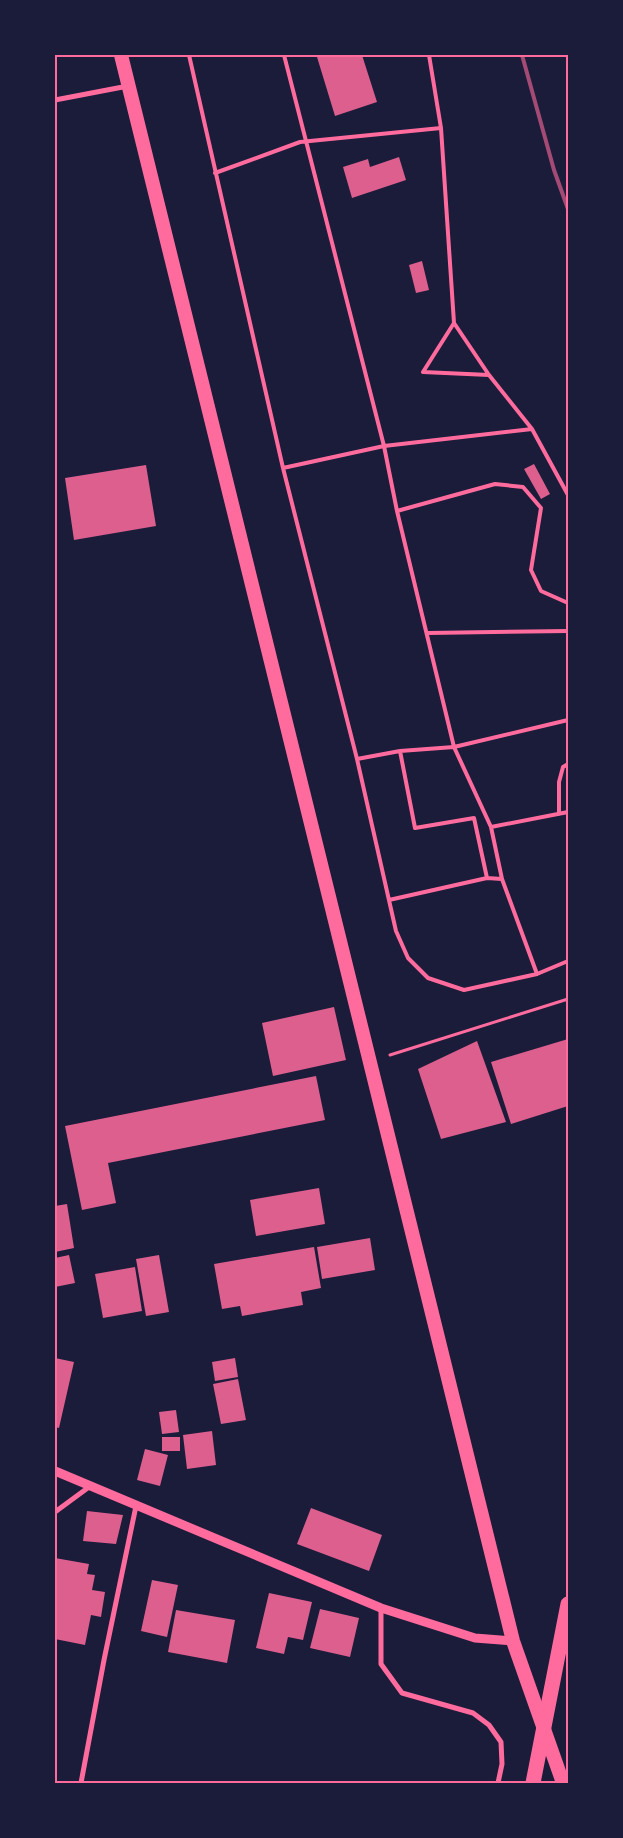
<svg xmlns="http://www.w3.org/2000/svg" width="623" height="1838" viewBox="0 0 623 1838" font-family="'Titillium Web',sans-serif">
  <rect width="100%" height="100%" fill="#1b1b3a"/>
  <path fill="#dd5f8e" d="M324 55H362L377 102 335 116 317 57Z
    M399 157 406 180 352 198 343 167 368 159 370 167Z
    M422 261 429 290 416 293 409 265Z
    M534 464 550 494 541 499 524 469Z
    M146 465 156 526 74 540 65 478Z
    M334 1007 346 1060 273 1076 262 1023Z
    M568 1039V1106L511 1124 491 1062Z
    M477 1041 506 1122 441 1139 418 1069Z
    M316 1076 325 1120 108 1163 116 1203 82 1210 65 1126Z
    M319 1188 325 1224 256 1236 250 1200Z
    M67 1204 74 1248 55 1252V1206Z
    M370 1238 375 1270 322 1279 317 1247Z
    M314 1247 321 1288 301 1292 303 1305 242 1316 240 1306 222 1309 214 1264Z
    M69 1255 75 1283 55 1287V1258Z
    M159 1255 169 1312 146 1316 136 1259Z
    M135 1267 142 1311 103 1318 95 1274Z
    M55 1358 74 1362 59 1428 55 1427Z
    M235 1358 238 1377 215 1381 212 1362Z
    M238 1379 246 1420 221 1424 213 1384Z
    M176 1410 179 1432 162 1434 159 1412Z
    M212 1431 216 1465 187 1469 183 1435Z
    M162 1437H180V1451H162Z
    M145 1449 168 1455 160 1486 137 1480Z
    M311 1508 382 1535 369 1571 297 1544Z
    M87 1511 123 1515 116 1544 83 1541Z
    M55 1558 89 1564 87 1574 95 1575 92 1590 105 1592 101 1617 91 1615 85 1645 55 1639Z
    M152 1580 178 1585 167 1637 141 1631Z
    M269 1593 312 1602 303 1640 288 1637 284 1654 256 1648Z
    M320 1609 359 1618 350 1657 310 1648Z
    M176 1610 235 1620 227 1663 168 1652Z"/>
  <g fill="none" stroke-linecap="round" stroke-linejoin="round">
    <path stroke="#ff6b9d" stroke-width="3" d="M390 1055 568 999"/>
    <path stroke="#ff6b9d" stroke-width="4" d="M189 55 283 468 357 759 396 931 408 958 428 978 464 990 537 974 568 961
      M284 55 384 446 397 511 454 747 491 827 502 879 537 974
      M429 55 441 128 454 323 489 375 532 429 568 495
      M215 173 300 142 441 128
      M454 323 423 372 489 375
      M283 468 384 446 532 429
      M397 511 495 484 523 487 541 508 531 570 541 591 568 603
      M428 633 568 631
      M400 751 415 828 474 818 487 878
      M357 759 400 751 454 747 568 720
      M559 814V782L563 767 568 764
      M491 827 568 812
      M389 900 487 878 502 879"/>
    <path stroke="#ff6b9d" stroke-width="5" d="M55 100 128 86
      M55 1512 89 1487
      M381 1608V1664L402 1693 473 1713 489 1725 501 1742 502 1764 498 1783
      M81 1783 104 1660 136 1506"/>
    <path stroke="#ff6b9d" stroke-width="9" d="M55 1471 381 1608 475 1638 513 1641"/>
    <path stroke="#ff6b9d" stroke-width="14" d="M121 55 513 1641 563 1783"/>
    <path stroke="#ff6b9d" stroke-width="15" d="M533 1783 568 1604"/>
    <path stroke="#a44b75" stroke-width="4" d="M522 55 554 170 568 209"/>
  </g>
  <rect width="623" height="1838" fill="none" stroke="#1b1b3a" stroke-width="112"/>
  <rect x="56" y="56" width="511" height="1726" fill="none" stroke="#ff6b9d" stroke-width="2"/>
</svg>
